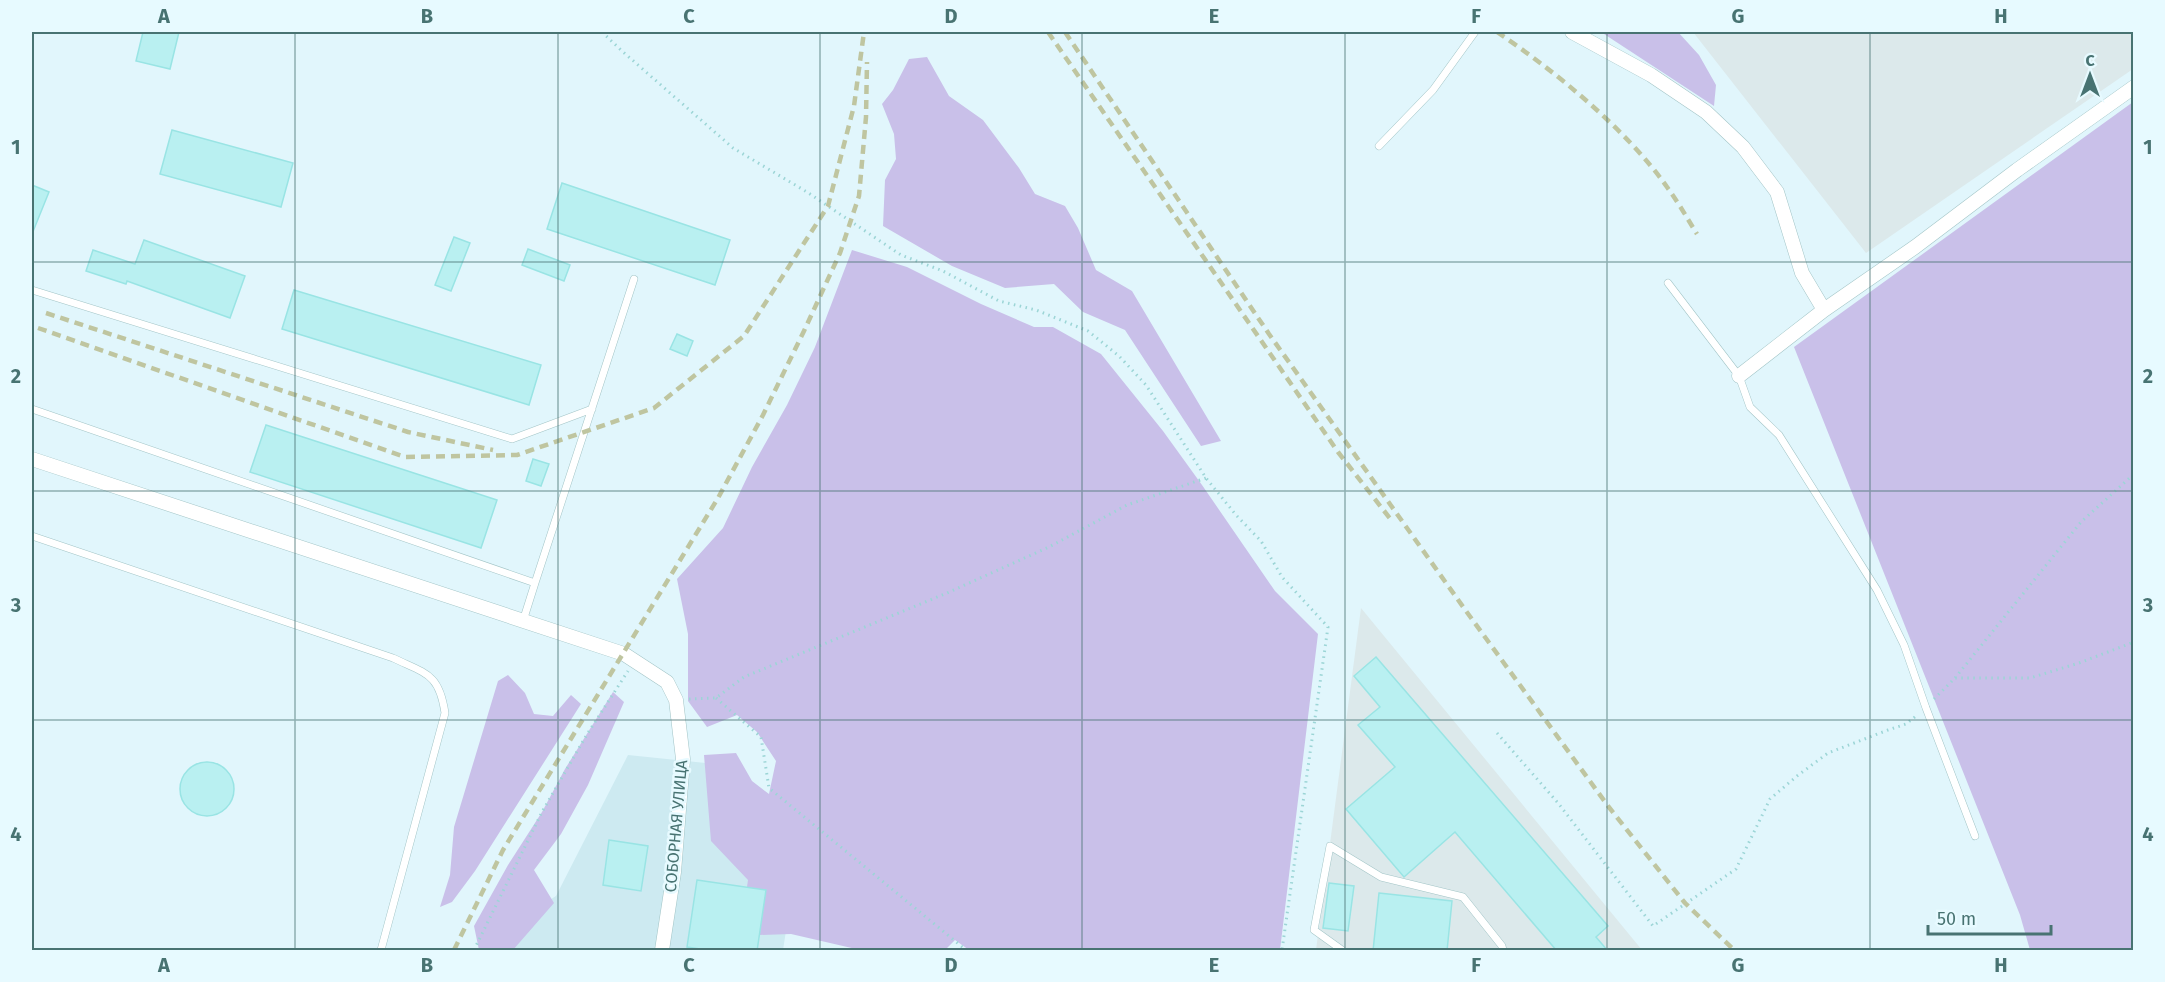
<svg xmlns="http://www.w3.org/2000/svg" width="2165" height="982" viewBox="0 0 2165 982" font-family="'Fira Sans',sans-serif">
  <rect width="100%" height="100%" fill="#e1f6fc"/>
  <path fill="#cdeaf1" d="M628 755 725 765 793 886 783 950H485L489 938 556 896Z"/>
  <path fill="#dce9eb" d="M1693 32H2133V69L1866 253Z
    M1361 608 1642 950H1316Z"/>
  <path fill="#c9c0e9" d="M1601 32H1678L1699 55 1716 85 1714 106Z
    M927 57 949 96 983 120 1019 168 1035 194 1065 206 1078 228 1096 270 1132 291 1221 441 1201 446 1125 330 1083 312 1054 284 1005 288 952 266 883 226 885 180 896 159 894 134 882 104 893 90 909 59Z
    M2133 102V950H2030L2020 915 1794 347Z
    M852 250 907 267 981 304 1034 327H1053L1101 354 1163 431 1202 485 1275 591 1318 634 1280 950H969L955 940 945 950 856 949 791 934 759 935 743 914 748 880 711 841 704 755 736 753 752 781 769 794 776 761 757 732 737 715 707 727 688 701V634L677 579 723 528 752 467 787 405 815 347Z
    M508 675 525 693 534 714 553 716 571 695 581 704 475 871 452 902 440 907 450 875 454 827 498 681Z
    M613 692 624 702 588 785 561 834 534 870 554 903 513 950H479L474 926 508 865 542 812 565 769Z"/>
  <path fill="#b9f0f1" stroke="#99e4e4" stroke-width="1.5" d="M143 32H179L170 69 136 61Z
    M172 130 293 163 281 207 160 174Z
    M562 183 730 240 715 285 547 229Z
    M32 185 49 192 32 234Z
    M454 237 470 243 451 291 435 285Z
    M144 240 245 276 230 318 127 281 126 284 86 271 93 250 135 264Z
    M528 249 570 265 564 281 522 265Z
    M294 290 541 365 529 405 282 329Z
    M677 334 693 341 687 356 670 349Z
    M266 425 497 500 481 548 250 472Z
    M533 459 549 464 541 486 526 481Z
    M1376 657 1608 926 1596 937 1608 951H1557L1455 832 1404 877 1346 809 1395 767 1358 725 1380 707 1354 676Z
    M180 789a27 27 0 1 1 54 0a27 27 0 1 1-54 0Z
    M609 840 648 846 641 891 603 885Z
    M697 880 766 890 757 951H713L687 947Z
    M1329 883 1354 886 1348 931 1323 928Z
    M1379 893 1452 901 1447 951H1373Z"/>
  <g fill="none" stroke-linecap="round" stroke-linejoin="round">
    <defs>
      <path id="lane" d="M1379 146 1433 90 1475 32
        M1668 283 1739 376 1750 407 1779 435 1877 590 1904 645 1926 708 1975 836
        M32 290 512 439 592 409
        M32 409 535 583 634 279
        M32 536 393 658C426 674 439 673 445 713L381 950
        M523 621 535 583
        M1342 950 1314 930 1330 846 1381 877 1463 897 1502 946 1503 950"/>
      <path id="street" d="M1572 32 1651 75 1706 112 1743 147 1777 192 1802 273 1824 310
        M1739 376 1824 310 1915 247 2017 170 2134 87
        M32 459 624 654 667 682 676 700 683 759 674 872 662 950"/>
    </defs>
    <use href="#lane" stroke="#a3c5c7" stroke-width="8"/>
    <use href="#street" stroke="#a3c5c7" stroke-width="15"/>
    <path stroke="#9cd5d6" stroke-width="3" stroke-dasharray="1.5 4.5" stroke-linecap="butt" d="M602 32 622 51 733 148 807 192 901 255 943 271 999 301 1036 310 1088 331 1119 356 1146 385 1206 478 1236 515 1261 541 1282 577 1328 627 1282 950
      M1955 678 2081 522 2134 474
      M716 698 761 737 769 788 966 950
      M689 699 716 698 744 677 947 593 1049 547 1127 505 1206 478
      M1934 699 1955 678H2030L2079 663 2134 642
      M1497 733 1558 803 1653 926 1736 869 1770 799 1797 776 1828 753 1888 730 1906 724 1916 716
      M474 950 542 812 586 736 628 671"/>
    <use href="#lane" stroke="#fff" stroke-width="7"/>
    <use href="#street" stroke="#fff" stroke-width="14"/>
    <path stroke="#bfc5a0" stroke-width="4.5" stroke-dasharray="9 6" stroke-linecap="butt" d="M1048 32 1338 452 1392 521
      M1065 32 1269 334 1466 611 1608 806 1685 903 1734 950
      M1497 32C1555 71 1627 130 1667 187 1678 202 1687 218 1697 234
      M46 313 408 432 493 450
      M38 328 405 457 517 455 654 408 744 336 828 206 854 106 864 32
      M454 950 503 850 718 498 763 415 804 331 840 253 859 196 866 117 867 62"/>
  </g>
  <path fill="none" stroke="#487372" stroke-width="1.5" stroke-opacity="0.55" d="M295 32V950M558 32V950M820 32V950M1082 32V950M1345 32V950M1607 32V950M1870 32V950M32 262H2134M32 491H2134M32 720H2134"/>
  <g text-anchor="middle" dominant-baseline="central" stroke-width="5" stroke-linejoin="round" paint-order="stroke">
    <g font-size="16" fill="#487372" stroke="#e7faff">
      <text transform="translate(676 826) rotate(-85)">СОБОРНАЯ УЛИЦА</text>
    </g>
  </g>
  <rect width="2165" height="982" fill="none" stroke="#e7faff" stroke-width="66"/>
  <g transform="translate(2090 75)" stroke="#e7faff" stroke-width="4.5" paint-order="stroke">
  <path d="M0-4.5L10 22L0 15L-10 22Z" fill="#487372"/>
  <text y="-9" font-size="16" font-weight="bold" text-anchor="middle" fill="#487372">С</text>
  </g>
  <path d="M1928 925v9h123v-9" fill="none" stroke="#487372" stroke-width="3"/>
  <text x="1937" y="925" font-size="18" fill="#487372" stroke="#e7faff" stroke-width="4.5" paint-order="stroke">50 m</text>
  <rect x="33" y="33" width="2099" height="916" fill="none" stroke="#487372" stroke-width="2"/>
  <g font-size="20" text-anchor="middle" font-weight="bold" fill="#487372">
    <text x="164" y="23">A</text>
    <text x="427" y="23">B</text>
    <text x="689" y="23">C</text>
    <text x="951" y="23">D</text>
    <text x="1214" y="23">E</text>
    <text x="1476" y="23">F</text>
    <text x="1738" y="23">G</text>
    <text x="2001" y="23">H</text>
    <text x="16" y="154">1</text>
    <text x="2148" y="154">1</text>
    <text x="16" y="383">2</text>
    <text x="2148" y="383">2</text>
    <text x="16" y="612">3</text>
    <text x="2148" y="612">3</text>
    <text x="16" y="841">4</text>
    <text x="2148" y="841">4</text>
    <text x="164" y="972">A</text>
    <text x="427" y="972">B</text>
    <text x="689" y="972">C</text>
    <text x="951" y="972">D</text>
    <text x="1214" y="972">E</text>
    <text x="1476" y="972">F</text>
    <text x="1738" y="972">G</text>
    <text x="2001" y="972">H</text>
  </g>
</svg>
